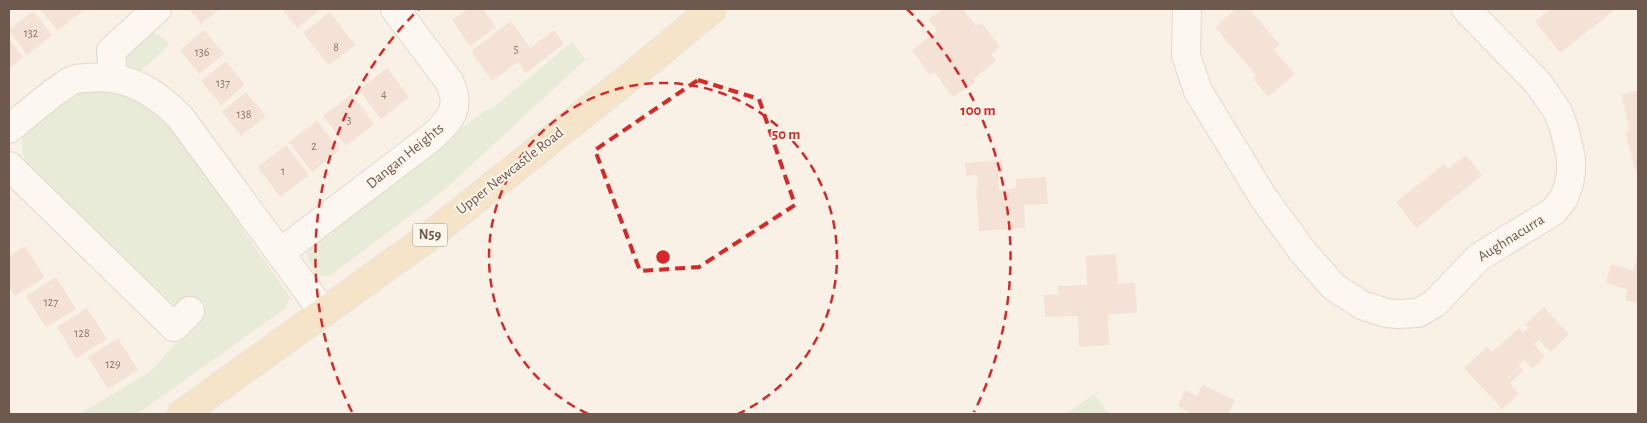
<svg xmlns="http://www.w3.org/2000/svg" width="1647" height="423" viewBox="0 0 1647 423" font-family="'Alegreya Sans',sans-serif">
  <rect width="100%" height="100%" fill="#f9f1e5"/>
  <path fill="#d2e4c5" d="M151 32C159 34 164 38 169 45L140 72C127 68 126 67 122 54Z
    M572 42 586 59 444 190 331 275 323 276 315 273 308 259 307 248 314 241 486 110 494 107Z
    M111 88 152 104 245 222 240 226 290 297 286 308 137 414H80L151 371 199 316 178 313 27 165C13 134 30 125 53 109 63 103 72 94 84 91 92 88 102 89 111 88Z
    M1094 394 1109 414H1066Z"/>
  <path fill="#ebd1c0" d="M40 9H80L82 11 58 31Z
    M189 9H220L201 24Z
    M282 9H321L297 28Z
    M468 9H483L496 27 470 46 452 20Z
    M943 9H963L976 26 981 22 1000 47 991 54 996 61 973 79 975 82 953 97 934 72 930 75 912 50 937 31 929 19Z
    M1236 9H1249L1280 45 1274 50 1295 74 1268 97 1253 79 1256 75 1215 27Z
    M1551 9H1616L1560 53 1535 21Z
    M33 11 52 35 27 55 9 30Z
    M330 12 355 45 329 65 303 33Z
    M511 21 530 48 554 30 564 44 526 73 518 62 492 81 471 51Z
    M204 30 224 54 199 74 180 50Z
    M9 39 23 57 9 69Z
    M226 61 245 85 221 105 201 81Z
    M387 68 409 97 381 119 359 90Z
    M1638 90V168L1635 169 1625 132 1630 130 1621 94Z
    M246 92 266 116 241 136 222 112Z
    M352 94 374 124 346 146 323 116Z
    M317 121 340 150 312 172 289 142Z
    M286 145 309 175 280 197 258 167Z
    M1466 155 1482 175 1416 228 1396 202 1444 164 1448 169Z
    M1002 160 1003 173 998 174 999 190 1016 188V179L1046 177 1048 204 1024 205 1025 228 979 231 976 188H978L977 175 966 176 965 163Z
    M25 246 45 277 15 296 9 287V256Z
    M1116 254 1118 284 1135 283 1137 313 1108 314 1109 345 1079 347 1078 316 1045 317 1044 295 1058 294 1057 286 1087 285 1086 256Z
    M1638 255V303L1625 300 1628 290 1606 283 1611 264 1633 271Z
    M56 277 76 309 46 327 26 296Z
    M1544 307 1569 334 1550 352 1539 340 1534 344 1545 357 1532 369 1524 360 1518 365 1524 370 1510 383 1519 394 1502 409 1464 368 1487 347 1492 352 1519 328 1523 333 1528 328 1525 325Z
    M87 308 107 339 76 358 57 327Z
    M118 338 138 370 108 389 88 357Z
    M1202 385 1235 400 1228 414H1188L1189 412 1178 406 1185 390 1197 396Z"/>
  <g fill="none" stroke-linecap="round" stroke-linejoin="round">
    <defs>
      <path id="minor" d="M1187 9 1186 55 1198 91 1263 197 1303 252 1334 287 1362 305 1386 313 1398 314 1418 313 1435 303 1479 257 1554 211 1564 198 1569 184 1571 172V158L1564 128 1558 112 1538 83 1466 9
        M113 77 111 51 157 9
        M9 129C26 115 42 101 60 88 64 86 69 81 73 80 78 78 84 78 88 78 125 73 155 91 180 117L324 313
        M9 166 174 327 190 311
        M280 253 432 137C451 120 462 107 449 81L395 9"/>
      <path id="major" d="M182 414 427 238 635 73 712 9"/>
    </defs>
    <use href="#minor" stroke="#c8b9ad" stroke-width="30"/>
    <use href="#major" stroke="#d6d1cd" stroke-width="30"/>
    <use href="#minor" stroke="#fff" stroke-width="28"/>
    <use href="#major" stroke="#efd4a5" stroke-width="28"/>
  </g>
  <path d="M0 0H1647V423H0ZM698 80 759 99 795 205 699 267 640 271 595 150Z" fill="#f9f1e5" fill-opacity=".55" fill-rule="evenodd"/>
  <path fill="none" stroke="#d62828" stroke-width="4" stroke-dasharray="10 6" stroke-linejoin="round" d="M698 80 759 99 795 205 699 267 640 271 595 150Z"/>
  <g fill="none" stroke="#d62828" stroke-width="2.5" stroke-dasharray="9 6">
    <path d="M588 414A174 174 0 1 1 738 414"/>
    <path d="M352 412A348 348 0 0 1 419 9M907 9A348 348 0 0 1 974 412"/>
  </g>
  <g text-anchor="middle" dominant-baseline="central" stroke-width="4" stroke-linejoin="round" paint-order="stroke">
    <g font-size="12" fill="#8d776a">
      <text x="31" y="33">132</text>
      <text x="336" y="47">8</text>
      <text x="516" y="49">5</text>
      <text x="202" y="52">136</text>
      <text x="223" y="83">137</text>
      <text x="384" y="94">4</text>
      <text x="244" y="114">138</text>
      <text x="349" y="120">3</text>
      <text x="314" y="146">2</text>
      <text x="283" y="171">1</text>
      <text x="51" y="302">127</text>
      <text x="82" y="333">128</text>
      <text x="113" y="364">129</text>
    </g>
    <rect fill="#fcf5ea" stroke="#99887d" stroke-width="1" x="412.5" y="223.5" width="35" height="23" rx="4"/>
    <g font-size="14" font-weight="bold" fill="#6e594e">
      <text x="430" y="235">N59</text>
    </g>
    <g font-size="15" fill="#6e594e" stroke="#fcf5ea">
      <text transform="translate(405 156) rotate(-39)">Dangan Heights</text>
      <text transform="translate(510 171) rotate(-38)">Upper Newcastle Road</text>
      <text transform="translate(1511 238) rotate(-32)">Aughnacurra</text>
    </g>
  </g>
  <circle cx="663" cy="257" r="8" fill="#d62828" stroke="#fcf5ea" stroke-width="2.5"/>
  <g font-size="15" text-anchor="middle" font-weight="bold" fill="#d62828" stroke="#fcf5ea" stroke-width="4" stroke-linejoin="round" paint-order="stroke">
    <text x="978" y="115">100 m</text>
    <text x="786" y="139">50 m</text>
  </g>
  <rect width="1647" height="423" fill="none" stroke="#6e594e" stroke-width="20"/>
</svg>
